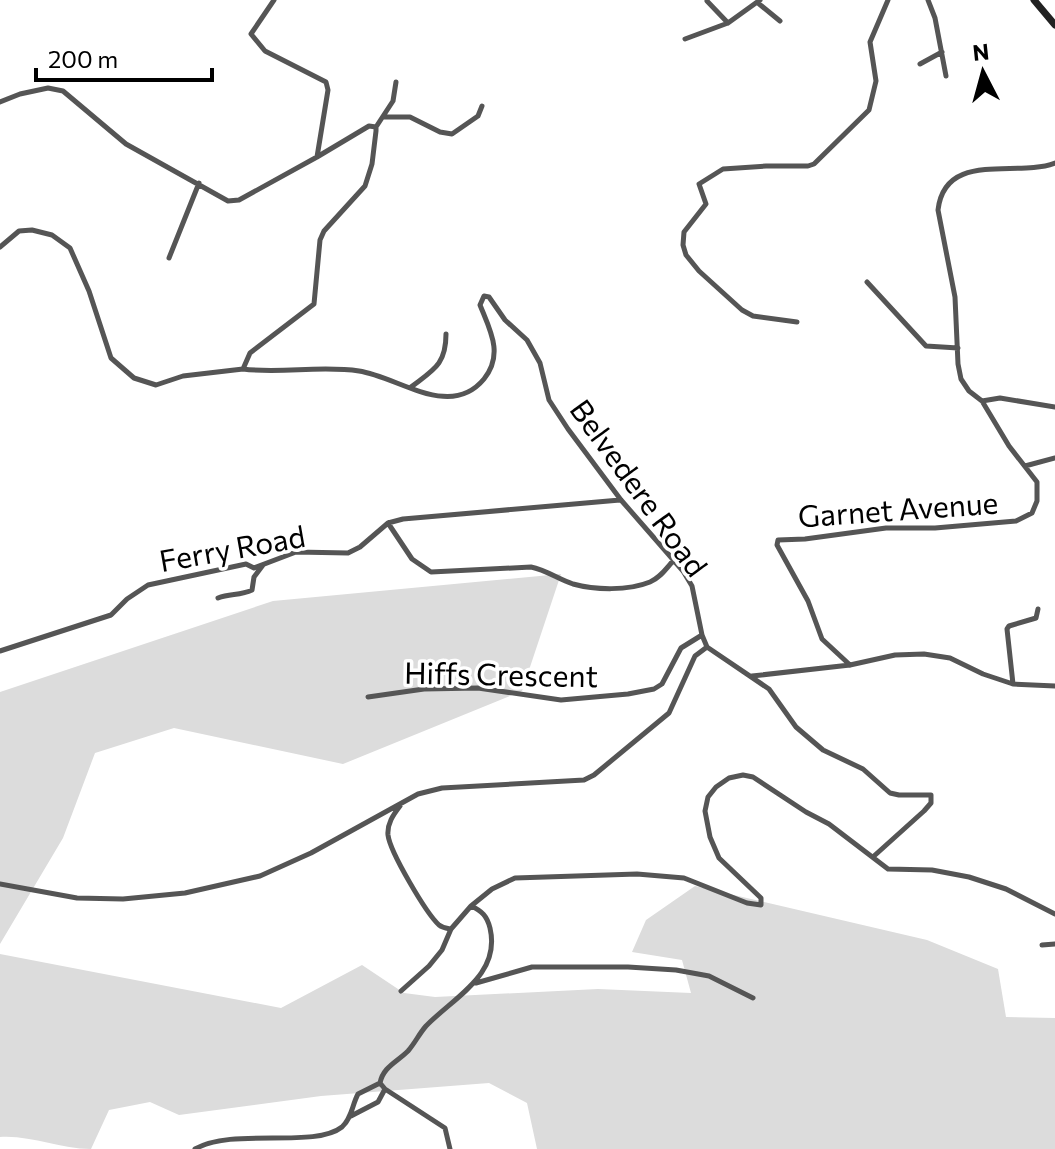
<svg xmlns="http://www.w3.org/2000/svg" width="1055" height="1149" viewBox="0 0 1055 1149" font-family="Commissioner,sans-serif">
  <rect width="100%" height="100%" fill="#fff"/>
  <path fill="#dcdcdc" d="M561 574 522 691 343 764 174 728 95 753 63 838 0 944V692L273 601Z
    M695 886 927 940 998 969 1006 1017 1055 1018V1149H537L527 1103 489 1083 321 1096 179 1115 150 1102 109 1110 91 1149C59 1149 31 1135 0 1137V954L281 1008 362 965 404 993 435 997 598 989 691 993 682 960 632 952 646 920Z"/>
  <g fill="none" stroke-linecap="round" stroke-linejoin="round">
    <path stroke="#555" stroke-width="5" d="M274 0 251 34 265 51 326 82 328 90 317 157 369 126 376 127V131L372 164 365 186 324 231 320 240 314 304 250 353 243 369C281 374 320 365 359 371 399 377 450 420 484 379 504 354 490 330 480 305L484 296 489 297 505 320 527 340 540 363 549 400 568 429 621 500 683 571 692 586 702 635 707 647 769 689 796 727 823 750 863 769 890 793 899 795H931V803L924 811 874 856
      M928 0 935 18 946 76
      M707 1 728 23
      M758 3 780 21
      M685 39 728 23 760 0
      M920 64 942 52
      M0 102 20 94 48 88 63 91 126 144 228 201 239 200 317 157
      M384 117H410L440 132 452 134 478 116 482 106
      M376 127 393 101 396 82
      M0 247 19 231 32 230 52 235 70 248 89 291 111 358 134 378 156 385 183 376 243 369
      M169 258 199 183
      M867 282 926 346 958 348
      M797 322 753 316 742 310 699 271 686 255 683 245 684 232 706 204 699 184 723 169 766 166H808L814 164 869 110 876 81 870 42 888 0
      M411 387C433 370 446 365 446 334
      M982 401 1000 398 1055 407
      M1025 466 1055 458
      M388 523 412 559 431 572 531 567C546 570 558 579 573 584 595 590 628 591 650 582 660 578 666 569 673 561
      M218 598C230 593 240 596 252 590L254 577 263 565
      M0 651 111 615 127 599 148 585 246 564 254 568 296 552 348 553 360 547 388 523 403 519 620 500
      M850 665 822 639 808 601 777 545 778 540 805 539 886 528H935L1016 521 1032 513 1037 501V482L1009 446 982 401 969 391 961 379 958 364 955 297 938 210C945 150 1016 178 1055 163
      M752 676 850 665 895 655 924 654 950 658 983 674 1013 684 1055 686
      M1013 684 1007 629 1009 626 1036 618 1038 609
      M368 697 424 689 478 688 561 700 628 694 654 689 662 684 681 648 702 635
      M400 806C393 815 387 824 388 835 390 852 426 913 439 925 443 928 445 928 451 929
      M0 884 77 898 123 899 185 893 260 876 311 853 418 794 442 788 584 780 594 775 669 713 695 656 707 647
      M1042 945 1055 944
      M476 983 532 967H628L676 970 709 976 753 998
      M401 991 429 966 442 950 451 929 471 906 492 889 515 878 637 874 684 878 747 903 761 905V898L719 858 710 837 705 811 708 797 716 787 729 778 743 775 753 777 806 812 829 824 888 869 932 870 969 877 1006 889 1055 914
      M380 1083 385 1089 445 1128 450 1149
      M351 1116 378 1102 385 1089
      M195 1149C233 1127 314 1149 342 1127 352 1118 352 1105 358 1094L380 1083C383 1067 397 1062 408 1051 415 1043 419 1034 426 1026 454 997 501 975 490 928 487 916 482 911 471 906"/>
    <path stroke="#222" stroke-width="7" d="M1034 0 1055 25"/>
  </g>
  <g text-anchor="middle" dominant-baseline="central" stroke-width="7" stroke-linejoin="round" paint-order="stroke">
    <g font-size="30" fill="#000" stroke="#fff">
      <text transform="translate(640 487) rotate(54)">Belvedere Road</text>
      <text transform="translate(898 508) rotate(-4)">Garnet Avenue</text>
      <text transform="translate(232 547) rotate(-10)">Ferry Road</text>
      <text transform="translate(501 673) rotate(1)">Hiffs Crescent</text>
    </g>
  </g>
  <g transform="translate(983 72) rotate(354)" stroke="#ffffff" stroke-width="6" paint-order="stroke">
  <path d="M0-6L14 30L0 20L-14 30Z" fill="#000000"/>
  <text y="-12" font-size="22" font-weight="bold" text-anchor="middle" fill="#000000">N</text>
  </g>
  <path d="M36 68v12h176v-12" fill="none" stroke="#000000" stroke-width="4"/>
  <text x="48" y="68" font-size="24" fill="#000000" stroke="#ffffff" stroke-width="6" paint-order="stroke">200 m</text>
</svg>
